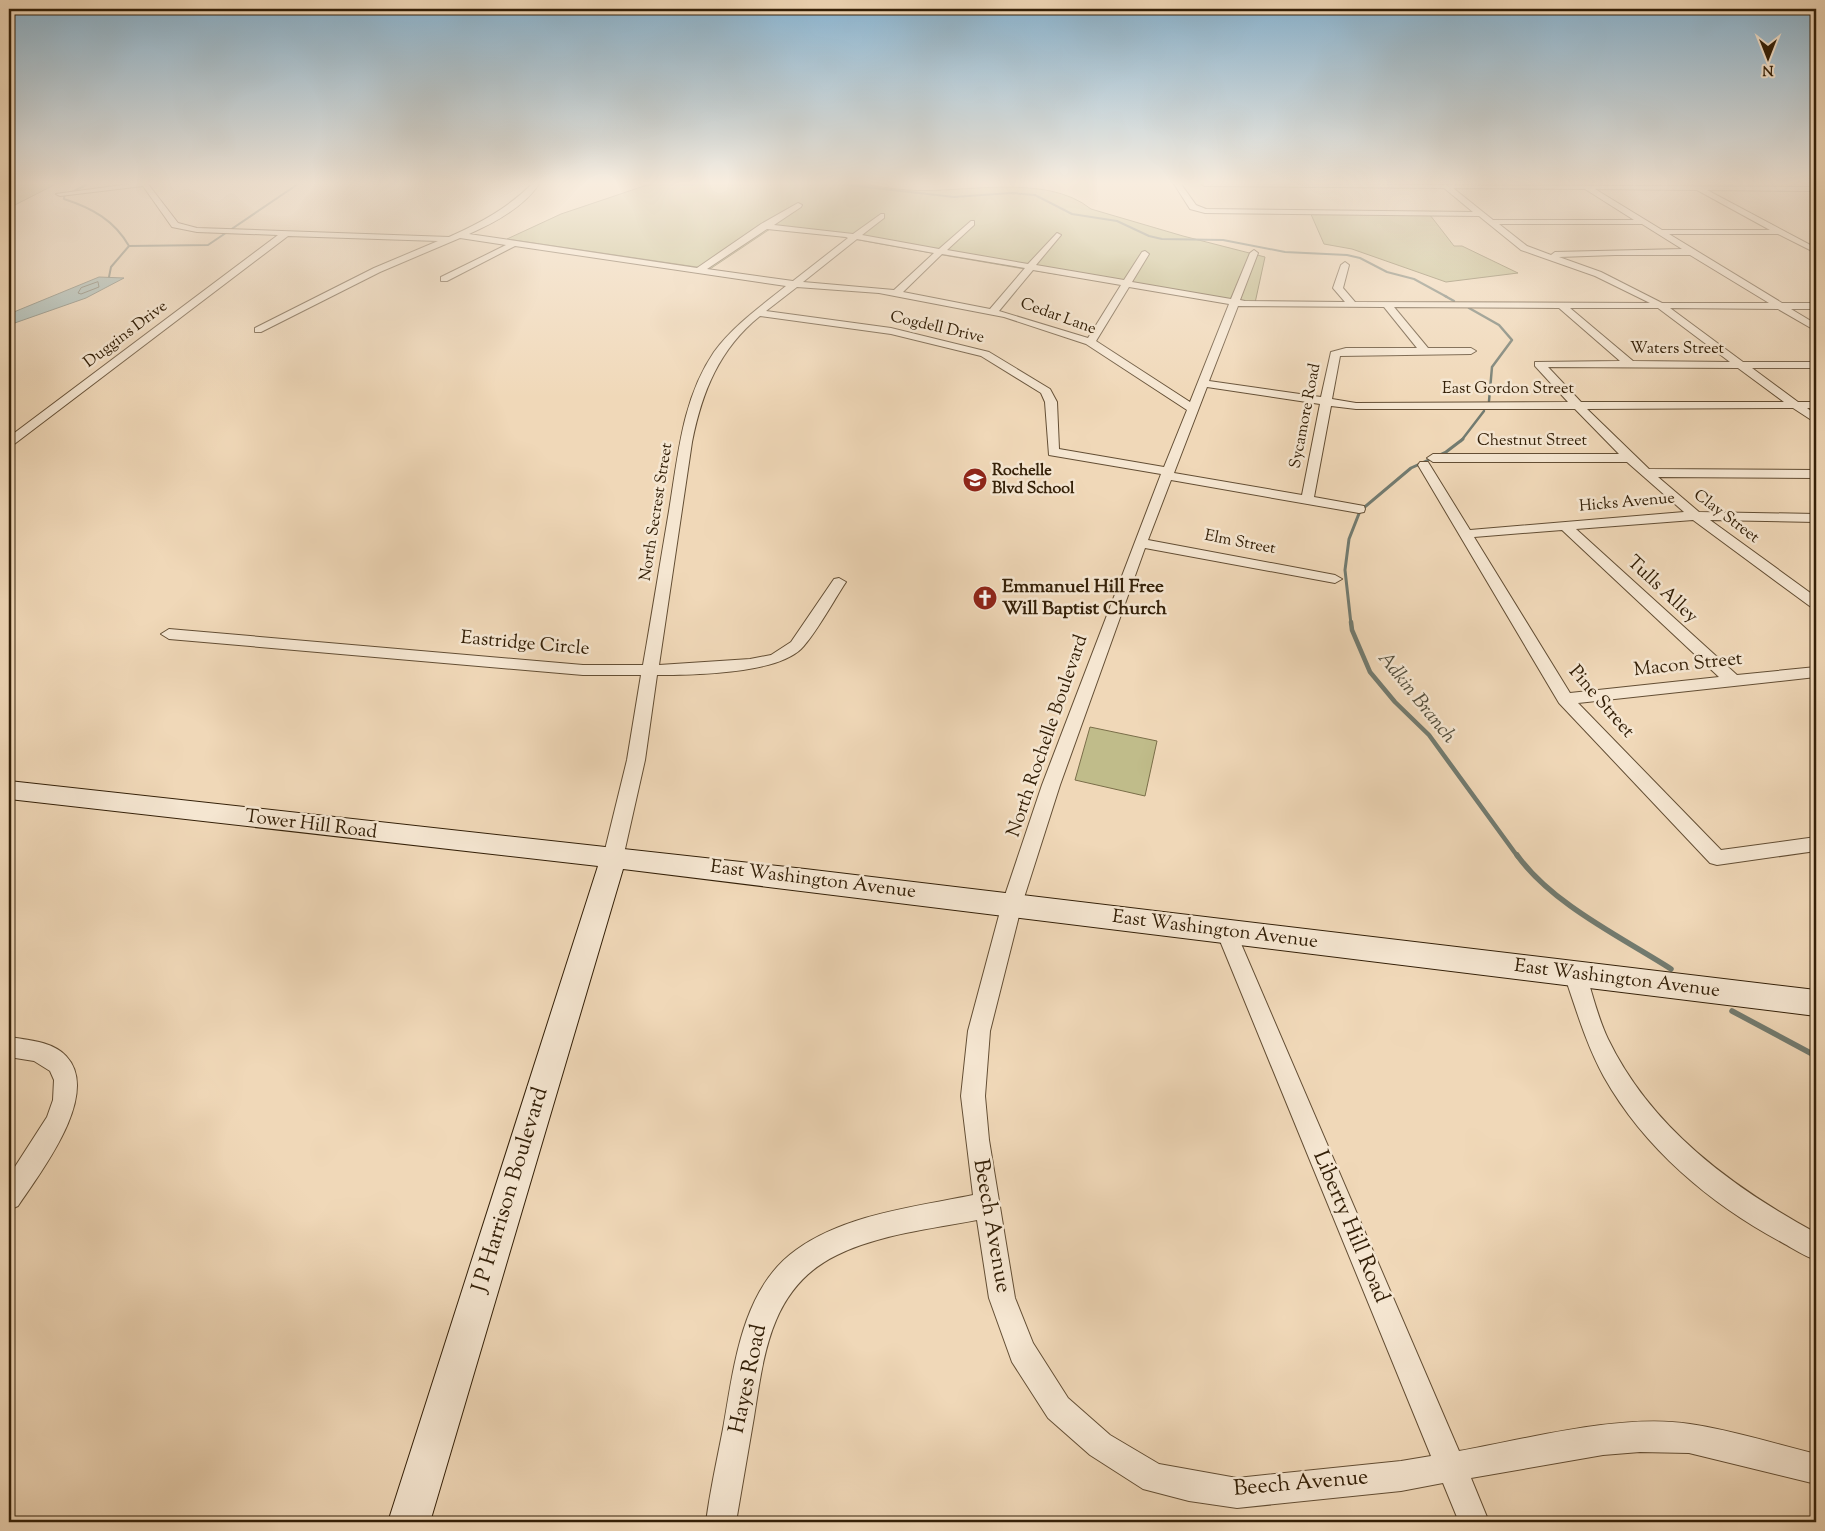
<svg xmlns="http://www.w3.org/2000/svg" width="1825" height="1531" viewBox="0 0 1825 1531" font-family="'Sorts Mill Goudy',serif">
  <rect width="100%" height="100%" fill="#f0d8b8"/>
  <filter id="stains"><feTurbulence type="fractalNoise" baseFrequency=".004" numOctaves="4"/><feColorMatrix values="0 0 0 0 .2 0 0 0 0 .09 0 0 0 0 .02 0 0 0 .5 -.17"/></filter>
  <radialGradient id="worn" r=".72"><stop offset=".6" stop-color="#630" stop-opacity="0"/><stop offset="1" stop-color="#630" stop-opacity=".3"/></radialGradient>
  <path fill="#c0bc8a" stroke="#7a6e49" d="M9 184H56L9 208Z
    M650 184C719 184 789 180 858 184 874 185 890 189 907 190 961 194 1045 172 1091 209L1183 236 1265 257 1255 303C1094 283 936 254 776 225L710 269 507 239 561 214Z
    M1310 212 1430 215 1454 246H1462L1518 273 1446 282 1352 249 1324 244Z
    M1090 727 1157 741 1145 796 1075 780Z"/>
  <path fill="#9cb8b6" stroke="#727b70" d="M99 277 124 278 86 298 9 325V314Z"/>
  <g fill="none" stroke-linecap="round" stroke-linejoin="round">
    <path stroke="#686c5f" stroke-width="1" d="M98 282 99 287 81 294 78 293 81 288Z"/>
    <path stroke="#727b70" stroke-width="2" d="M88 184 64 196V199C92 208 114 220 129 246
      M840 184 954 197 1011 193 1035 195 1072 214 1117 221 1149 236 1162 239 1223 240 1285 252 1347 255 1360 258 1387 272 1414 279 1447 297
      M129 246 208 245 298 184
      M109 277 111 267 129 246"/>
    <path stroke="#727b70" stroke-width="2.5" d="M1445 296 1454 301
      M1469 308 1499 325 1512 340 1492 367 1489 401
      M1461 441 1484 411"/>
    <path stroke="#727b70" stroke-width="3" d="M1351 624 1345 570 1349 539 1360 511 1411 468 1446 452 1463 439"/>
    <path stroke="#727b70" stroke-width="4.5" d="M1351 622 1352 630 1370 672 1395 702 1429 735 1518 857"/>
    <path stroke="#727b70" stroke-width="5.5" d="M1517 855C1552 904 1621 937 1671 969
      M1732 1011 1816 1056"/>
    <defs>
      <path id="street" d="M129 184H148L178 223 197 228 449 237C480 223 508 208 532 184H539C524 207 494 223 469 234L697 268 761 224 798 203 802 205 801 207 774 225 853 234 881 214H884V218L862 235 939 249 971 221H974V225L947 250 1028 264 1057 233 1061 235 1036 265 1124 280 1142 252 1145 251 1149 254 1132 282 1231 299 1250 253 1254 250 1258 253 1240 300 1245 301 1345 302 1333 288 1341 265 1345 262 1349 265 1343 288 1355 302 1650 303 1595 276 1521 250 1479 216 1205 213 1190 209 1174 184H1181L1196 205 1206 209 1473 212 1444 188 1205 186 1201 184 1816 187V191L1707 190 1816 248V253L1778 234H1669L1782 303H1816V309H1791L1816 324V331L1778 309 1670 308 1743 362H1816V368H1752L1798 402H1816V408H1807L1816 415V423L1793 408 1587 409 1649 469 1816 470V478L1658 477 1699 512 1816 514V522L1710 520 1816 597V608L1811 607 1693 520 1576 529 1737 675 1816 667V677L1578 703 1721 850 1816 837V851L1717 865 1710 863 1559 703 1418 465 1420 462H1428L1470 530 1684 512 1627 462H1433L1427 458 1433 454H1619L1575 409H1356L1331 406 1314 497 1364 506 1365 509 1364 512 1359 513 1171 480 1148 540 1335 575 1342 579 1335 583 1145 548 1060 785 1022 904 990 1031 985 1096 989 1140 1015 1298 1033 1343 1068 1398 1110 1435 1159 1464 1237 1478 1401 1461 1431 1456 1216 931 1219 925 1226 923 1233 925 1459 1451C1526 1439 1623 1413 1690 1424 1732 1430 1775 1444 1816 1454V1484L1689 1453 1640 1452 1603 1455 1471 1478 1489 1522H1459L1443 1483 1401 1491 1237 1508 1189 1501 1143 1489 1090 1455 1048 1418 1012 1362 989 1298 977 1220C931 1229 880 1234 837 1255 771 1287 764 1353 754 1417 748 1452 742 1487 736 1522H706C710 1491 717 1460 723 1429 734 1368 741 1289 796 1250 846 1214 915 1207 973 1195L961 1096 968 1031 1002 904 1042 785 1161 474 1049 455 1045 402 1041 393 981 356 891 334 760 316C719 349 702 392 692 442L659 665 750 659 771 655 791 642 834 579 839 578 846 582C834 600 815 635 801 649 775 674 694 675 657 675L645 760 623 858 620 863 613 865 606 863 603 858 627 760 641 675H583L169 639 161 634 169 629 583 665H643C652 614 660 563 669 511 678 457 682 399 714 352 734 325 760 307 786 286L515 246 447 281H441V277L506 245 460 238 380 272 261 332H255V328L374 268 438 241 288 236 13 445H9V437L278 235 197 232 172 227 143 186 60 196 56 194ZM1453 188 1585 189 1634 220H1493ZM1595 189 1697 190 1770 230H1662ZM1499 224H1642L1682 249 1555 252 1551 255 1527 246ZM767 229 846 237 848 238 793 281 707 269ZM857 239 934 253 894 290 803 282ZM942 254 1025 268 990 309 903 292ZM1615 255H1690L1769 303H1662L1601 272 1559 257ZM1033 270 1121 285 1088 338 999 311ZM797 287 879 293 1004 317 1086 344 1187 410 1164 467 1059 449 1057 402 1050 389 989 352 891 328 766 311ZM1129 287 1229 304 1190 402 1096 341ZM1238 306 1384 307 1417 348H1346L1331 352 1321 397 1209 381ZM1394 307 1559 308 1620 361 1535 362V366L1568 402 1356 403 1332 399 1340 356 1471 354 1476 351 1471 348H1428ZM1570 308H1658L1730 362 1633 361ZM1548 367 1738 368 1784 402H1581ZM1207 387 1320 404 1302 495 1174 473ZM1562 530 1719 677 1570 693 1474 537Z
        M1575 965 1582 968 1586 974C1593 996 1598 1018 1608 1039 1651 1128 1732 1187 1816 1233V1260C1804 1256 1794 1249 1783 1243 1711 1205 1644 1148 1604 1077 1586 1044 1576 1009 1564 974L1568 968Z
        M9 1037C27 1040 52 1041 66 1056 102 1094 40 1173 18 1206L9 1210V1176L47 1117 53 1100 54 1080 50 1071 34 1061 9 1057Z"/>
      <path id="secondary" d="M9 781 805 869 1816 990V1016L623 869 430 1522H388L598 866 9 799Z"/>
    </defs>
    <use href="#street" stroke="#634e34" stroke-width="2"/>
    <use href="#secondary" stroke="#342008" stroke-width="2"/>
    <use href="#street" fill="#f5e6d1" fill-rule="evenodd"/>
    <use href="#secondary" fill="#f5e6d1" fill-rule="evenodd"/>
  </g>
  <linearGradient id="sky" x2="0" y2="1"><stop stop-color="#89b6d4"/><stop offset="0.46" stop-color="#f8eddf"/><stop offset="1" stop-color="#f8eddf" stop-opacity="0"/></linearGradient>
  <rect width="1825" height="398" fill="url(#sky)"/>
  <defs>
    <symbol id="school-disc" viewBox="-11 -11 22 22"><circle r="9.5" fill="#8f2418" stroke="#f5e6d1"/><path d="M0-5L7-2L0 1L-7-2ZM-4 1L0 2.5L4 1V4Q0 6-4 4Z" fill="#fff"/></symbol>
    <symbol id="church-disc" viewBox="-11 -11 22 22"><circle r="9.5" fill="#8f2418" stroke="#f5e6d1"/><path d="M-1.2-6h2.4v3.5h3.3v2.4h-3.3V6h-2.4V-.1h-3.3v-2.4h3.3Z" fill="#fff"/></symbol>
  </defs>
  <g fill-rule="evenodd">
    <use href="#school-disc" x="961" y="466" width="28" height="28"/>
    <use href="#church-disc" x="971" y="584" width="28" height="28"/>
  </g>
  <g text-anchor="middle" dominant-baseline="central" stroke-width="5" stroke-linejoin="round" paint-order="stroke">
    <g font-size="16" fill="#342008" stroke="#f5e6d1">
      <text transform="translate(1058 317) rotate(20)">Cedar Lane</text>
      <text transform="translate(937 328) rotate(13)">Cogdell Drive</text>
      <text transform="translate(126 335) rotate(-37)">Duggins Drive</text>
      <text x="1677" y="349">Waters Street</text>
      <text x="1508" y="389">East Gordon Street</text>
      <text transform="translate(1306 416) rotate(-79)">Sycamore Road</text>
      <text x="1532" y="441">Chestnut Street</text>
      <text transform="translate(1627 503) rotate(-5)">Hicks Avenue</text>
      <text transform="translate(657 512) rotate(-81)">North Secrest Street</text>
      <text transform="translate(1726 517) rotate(37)">Clay Street</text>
      <text transform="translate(1240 543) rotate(11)">Elm Street</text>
    </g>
    <g font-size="16" font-weight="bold" fill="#342008" stroke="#f5e6d1" text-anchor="start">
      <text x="992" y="471">Rochelle<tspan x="992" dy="18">Blvd School</tspan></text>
    </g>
    <g font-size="19" font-weight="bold" fill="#342008" stroke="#f5e6d1" text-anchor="start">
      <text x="1002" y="587">Emmanuel Hill Free<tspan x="1002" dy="22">Will Baptist Church</tspan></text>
    </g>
    <g font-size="19" fill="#342008" stroke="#f5e6d1">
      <text transform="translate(1662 590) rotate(43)">Tulls Alley</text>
      <text transform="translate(525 644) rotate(5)">Eastridge Circle</text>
      <text transform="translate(1688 665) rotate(-6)">Macon Street</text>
      <text transform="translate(1601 702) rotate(49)">Pine Street</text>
      <text transform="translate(1048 736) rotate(-71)">North Rochelle Boulevard</text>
      <text transform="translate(311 825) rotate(7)">Tower Hill Road</text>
      <text transform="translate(813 880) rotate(7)">East Washington Avenue</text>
      <text transform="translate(1215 930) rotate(7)">East Washington Avenue</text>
      <text transform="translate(1617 979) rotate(7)">East Washington Avenue</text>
    </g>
    <g font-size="20" font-style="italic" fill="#534e3c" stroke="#f5e6d1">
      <text transform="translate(1416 698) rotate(51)">Adkin Branch</text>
    </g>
    <g font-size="22" fill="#342008" stroke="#f5e6d1">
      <text transform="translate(511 1190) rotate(-73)">J P Harrison Boulevard</text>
      <text transform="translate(991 1226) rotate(80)">Beech Avenue</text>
      <text transform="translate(1350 1227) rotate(67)">Liberty Hill Road</text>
      <text transform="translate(749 1379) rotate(-78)">Hayes Road</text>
      <text transform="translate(1301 1484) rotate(-5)">Beech Avenue</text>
    </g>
  </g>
  <rect width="1825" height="1531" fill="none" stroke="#f0d8b8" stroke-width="30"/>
  <rect x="10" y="10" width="1805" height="1511" fill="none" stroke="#342008" stroke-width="2.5"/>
  <rect x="15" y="15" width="1795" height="1501" fill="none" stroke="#342008"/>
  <g transform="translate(1768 58) rotate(180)" stroke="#f5e6d1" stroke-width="4" paint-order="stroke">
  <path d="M0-4L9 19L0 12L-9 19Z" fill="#342008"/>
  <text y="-8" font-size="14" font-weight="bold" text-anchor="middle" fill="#342008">N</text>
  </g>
  <rect width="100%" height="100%" filter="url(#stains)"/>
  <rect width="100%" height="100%" fill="url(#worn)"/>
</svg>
